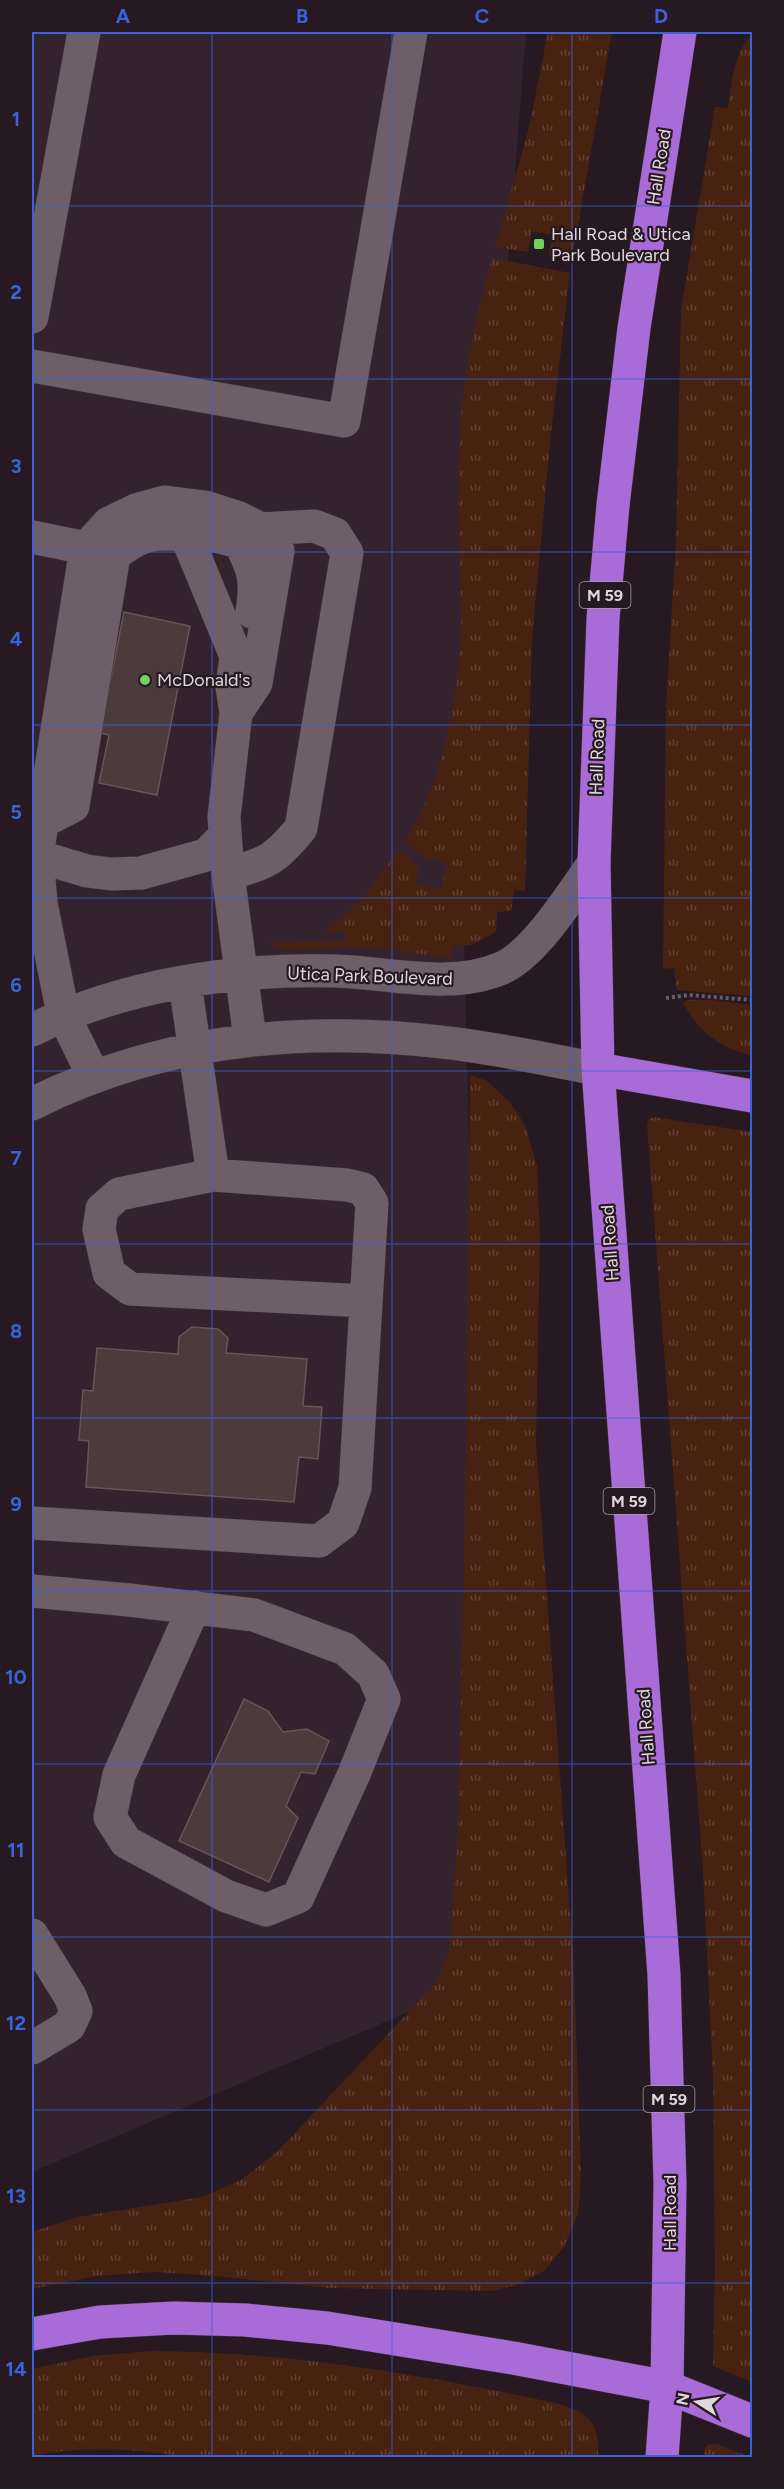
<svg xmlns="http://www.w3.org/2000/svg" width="784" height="2489" viewBox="0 0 784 2489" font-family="Figtree,sans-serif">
  <defs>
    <pattern id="grass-tufts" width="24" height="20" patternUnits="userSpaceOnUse" patternTransform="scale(1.5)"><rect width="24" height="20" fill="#482210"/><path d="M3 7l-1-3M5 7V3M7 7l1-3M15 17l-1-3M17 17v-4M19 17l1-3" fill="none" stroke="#624132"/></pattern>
  </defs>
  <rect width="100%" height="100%" fill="#261921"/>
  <path fill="#34222e" d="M32 32H526L462 853 489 1978 32 2172Z"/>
  <path fill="url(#grass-tufts)" d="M548 32H612L572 259 549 255 553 235 532 231 528 252 495 247 529 128Z
    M752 34V996L677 990 674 968 663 969 666 706 676 542 681 310 715 107 728 108C732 82 733 54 752 34Z
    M492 258 570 273 551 433 532 639 525 891 514 890 511 911 497 912 496 932 472 945 453 946 450 959C415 953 380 947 344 947 319 946 291 956 268 943L346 941V932H325L363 898 398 851 409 857 419 868 415 883 441 889 447 863 424 857 406 841C442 782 456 709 461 641 462 620 461 598 460 577 459 524 457 471 461 418 465 364 479 310 492 258Z
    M688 1000H712L752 1005V1056C718 1046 701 1034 683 1003Z
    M470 1075 487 1081 509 1101 525 1125 537 1166 540 1236 536 1443 574 1970 581 2176 578 2214 564 2247 545 2270 520 2284 492 2291 329 2288 215 2276 156 2272 97 2276 32 2289V2232L77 2217 202 2197 241 2180 277 2152 436 1983 449 1952 457 1850 465 1530Z
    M654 1117 752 1132V2382L713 2366 715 2270 713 2075 703 1871 647 1124 649 1119Z
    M151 2351C290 2352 420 2374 555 2403 588 2412 600 2421 598 2457L192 2458C139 2449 85 2445 32 2456V2369L93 2356Z
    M709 2444H717L750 2457H704L705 2448Z"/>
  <path fill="#4c3a3c" stroke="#685556" stroke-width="1.5" d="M124 612 190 626 157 795 99 783 109 735 100 733Z
    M192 1327 218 1329 228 1338 226 1353 307 1359 303 1406 322 1407 318 1459 299 1457 294 1502 86 1487 89 1441 79 1440 83 1390 93 1391 97 1348 178 1354 179 1337Z
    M244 1699 268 1711 283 1732 307 1729 329 1741 315 1774 301 1772 286 1806 298 1818 269 1882 179 1841Z"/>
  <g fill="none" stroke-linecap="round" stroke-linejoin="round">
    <defs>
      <path id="minor" d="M32 317 84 32
        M32 366 344 421 411 32
        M186 535 216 536 239 542C254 568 257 582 252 612
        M32 537 86 548
        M42 822 73 806 114 555C141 534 152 532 186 535L236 656 232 687 236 713
        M37 856 87 871 111 874 141 873 206 855 224 837
        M228 874C267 863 275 860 301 828L347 553 335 534 314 526 261 529
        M185 983 213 1175
        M32 1030C123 985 234 968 336 971 391 973 451 990 502 968 536 953 572 893 594 863
        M94 1077 63 1014 41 903 37 856 86 548 109 523 136 510 165 502 205 507 239 518 261 529 278 551 256 683 236 713 224 817 228 874 250 1039
        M32 1104C163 1038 305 1025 450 1043 500 1049 549 1060 598 1069
        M32 1523 319 1541 343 1523 355 1488 372 1203 363 1189 347 1185 213 1175 119 1194 102 1209 99 1229 109 1273 130 1289 366 1301
        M32 1591 129 1600 254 1615 345 1649 373 1674 384 1699 354 1774 298 1897 266 1910 226 1896 126 1842 110 1817 119 1775 194 1607
        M32 1935 70 1996 76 2011 69 2026 32 2048"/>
      <path id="highway" d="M598 1069 752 1096
        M32 2334 100 2322 174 2318 245 2320 327 2328 513 2358 667 2387 752 2421
        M662 2458 667 2387 670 2184 664 1975 598 1069 594 863 603 619 613 505 634 328 680 32"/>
    </defs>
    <use href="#minor" stroke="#3d3339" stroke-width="34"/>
    <use href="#highway" stroke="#3d3339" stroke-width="34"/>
    <path stroke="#685c63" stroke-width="4" stroke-dasharray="3 3" stroke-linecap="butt" d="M666 998 689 995 752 1000"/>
    <use href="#minor" stroke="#6e5e68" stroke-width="33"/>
    <use href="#highway" stroke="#a96bd7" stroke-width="33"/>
  </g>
  <path fill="none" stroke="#3a63d9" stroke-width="1.5" stroke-opacity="0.55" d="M212 32V2458M392 32V2458M572 32V2458M32 206H752M32 379H752M32 552H752M32 725H752M32 898H752M32 1071H752M32 1244H752M32 1418H752M32 1591H752M32 1764H752M32 1937H752M32 2110H752M32 2283H752"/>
  <g fill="#71d35e" stroke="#261921" stroke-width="2">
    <rect x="533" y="238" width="12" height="12" rx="3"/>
    <circle cx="145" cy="680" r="6"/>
  </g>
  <g text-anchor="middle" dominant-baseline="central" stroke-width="4.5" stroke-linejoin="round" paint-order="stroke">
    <g fill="#261921" stroke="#a89ea4" stroke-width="1.5">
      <rect x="579.5" y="582" width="51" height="26" rx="4.5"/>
      <rect x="603.5" y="1488" width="51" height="26" rx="4.5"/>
      <rect x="643.5" y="2086" width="51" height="26" rx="4.5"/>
    </g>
    <g font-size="16" font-weight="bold" fill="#e0d7dc">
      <text x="605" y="595">M 59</text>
      <text x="629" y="1501">M 59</text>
      <text x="669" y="2099">M 59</text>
    </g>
    <g font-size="18" fill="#e0d7dc" stroke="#261921">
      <text transform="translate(659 167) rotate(-81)">Hall Road</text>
      <text transform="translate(597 757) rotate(-88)">Hall Road</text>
      <text transform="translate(370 976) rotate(2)">Utica Park Boulevard</text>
      <text transform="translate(610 1243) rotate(-94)">Hall Road</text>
      <text transform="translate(646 1727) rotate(-94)">Hall Road</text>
      <text transform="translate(670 2213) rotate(-90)">Hall Road</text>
    </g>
    <g font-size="18" fill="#e0d7dc" stroke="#261921" text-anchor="start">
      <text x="551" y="234">Hall Road &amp; Utica<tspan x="551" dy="21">Park Boulevard</tspan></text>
      <text x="157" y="680">McDonald's</text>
    </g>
  </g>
  <rect width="784" height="2489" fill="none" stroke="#261921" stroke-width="66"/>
  <g transform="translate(697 2402) rotate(282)" stroke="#261921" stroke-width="4.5" paint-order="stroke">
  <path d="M0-4.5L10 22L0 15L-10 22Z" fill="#e0d7dc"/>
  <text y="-9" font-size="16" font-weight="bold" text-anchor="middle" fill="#e0d7dc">N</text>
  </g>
  <rect x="33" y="33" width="718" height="2423" fill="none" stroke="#3a63d9" stroke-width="2"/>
  <g font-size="20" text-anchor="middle" font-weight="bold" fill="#3a63d9">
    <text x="123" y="23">A</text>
    <text x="302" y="23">B</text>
    <text x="482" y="23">C</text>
    <text x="661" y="23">D</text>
    <text x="16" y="126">1</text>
    <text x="16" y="299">2</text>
    <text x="16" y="473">3</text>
    <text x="16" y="646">4</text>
    <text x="16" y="819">5</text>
    <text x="16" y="992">6</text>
    <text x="16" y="1165">7</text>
    <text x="16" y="1338">8</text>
    <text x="16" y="1511">9</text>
    <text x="16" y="1684">10</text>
    <text x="16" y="1857">11</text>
    <text x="16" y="2030">12</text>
    <text x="16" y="2203">13</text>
    <text x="16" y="2376">14</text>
  </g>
</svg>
